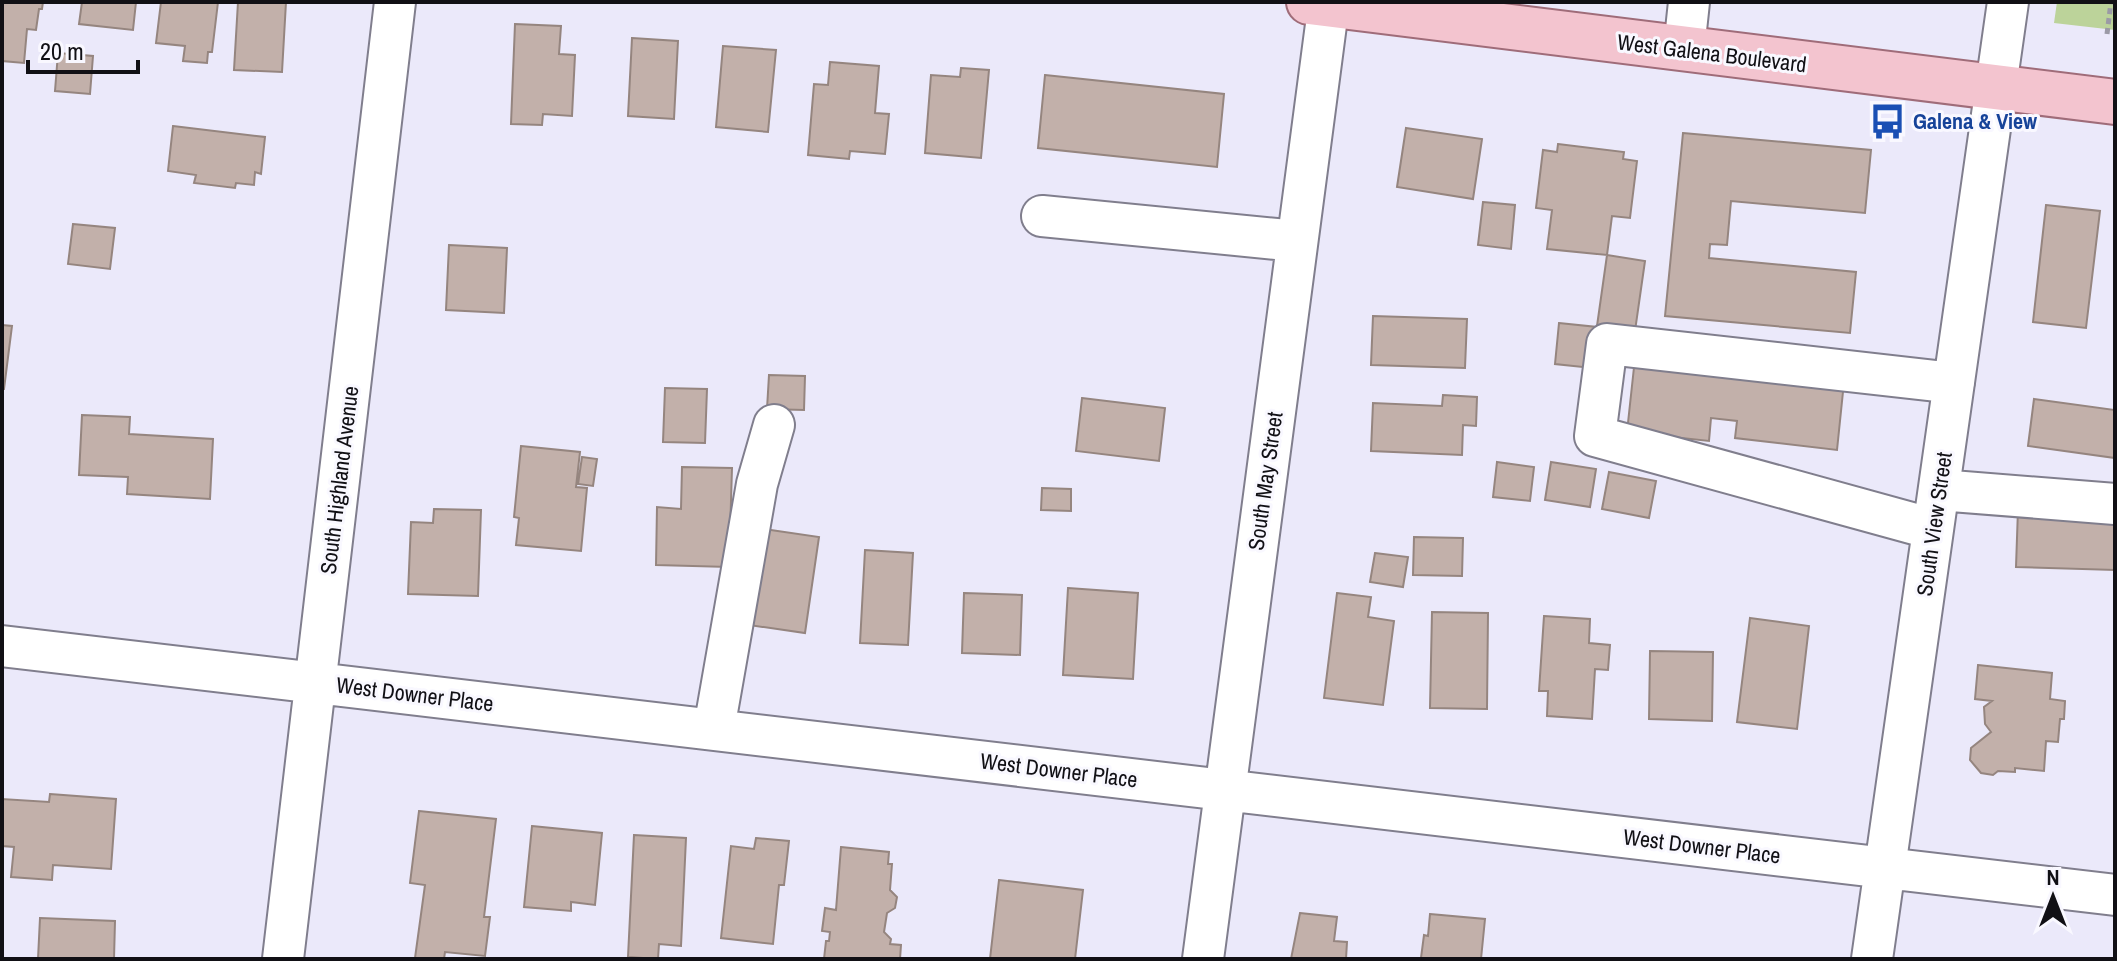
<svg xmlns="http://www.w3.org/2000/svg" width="2117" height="961" viewBox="0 0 2117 961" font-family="'Archivo Narrow',sans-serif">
  <rect width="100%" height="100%" fill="#ebe9fa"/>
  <path fill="#bcd39a" d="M2057 2H2115V30L2054 23Z"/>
  <path fill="#c2b0aa" stroke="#95857f" stroke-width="2" d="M2 2H43L42 9H39L36 30 27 29 24 63 2 61Z
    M82 2H136L133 30 79 24Z
    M161 2H218L212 52H208L207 63 183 61 185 46 156 43Z
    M238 2H286L282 72 234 70Z
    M515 24 561 26 559 54 575 55 572 116 543 114 542 125 511 124Z
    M632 38 678 41 674 119 628 116Z
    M723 46 776 50 768 132 716 127Z
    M58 53 93 56 90 94 55 91Z
    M830 62 879 66 875 113 889 114 885 154 850 151 849 159 808 155 814 84 828 85Z
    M961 68 989 70 981 158 925 153 931 75 960 77Z
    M1045 75 1224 94 1217 167 1038 148Z
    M173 126 265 137 261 174 255 172 254 185 236 183 235 188 194 183 196 175 168 171Z
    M1406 128 1482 139 1473 199 1397 187Z
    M1683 133 1871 150 1865 213 1731 201 1727 245 1710 244 1709 258 1856 272 1850 333 1665 316Z
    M1558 144 1624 152 1623 159 1637 161 1630 218 1612 216 1607 255 1547 249 1552 210 1536 208 1543 150 1557 152Z
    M1483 202 1515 205 1511 249 1478 245Z
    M2046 205 2100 211 2086 328 2033 322Z
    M73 224 115 228 110 269 68 264Z
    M449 245 507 248 504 313 446 310Z
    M1607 255 1645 261 1635 331 1597 326Z
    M1373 316 1467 319 1465 368 1371 365Z
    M1559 323 1597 327 1592 368 1555 364Z
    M2 325 12 326 4 389H2Z
    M1635 358 1844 382 1837 450 1735 438 1737 421 1711 418 1709 441 1627 432Z
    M769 375 805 376 804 410 767 409Z
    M665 388 707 389 705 443 663 442Z
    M1443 395 1477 397 1476 426 1463 425 1462 455 1371 451 1373 403 1442 406Z
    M1082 398 1165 408 1159 461 1076 451Z
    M2034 399 2115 410V458L2028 446Z
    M82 415 130 417 129 434 213 439 210 499 127 494 128 477 79 475Z
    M521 446 580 452 576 487 587 488 581 551 516 545 519 518 514 517Z
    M582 457 597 459 593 486 578 484Z
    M1497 462 1534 467 1530 501 1493 497Z
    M1551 462 1596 469 1590 507 1545 500Z
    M682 467 732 468 729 567 656 565 657 507 681 509Z
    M1609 472 1656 481 1649 518 1602 509Z
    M1042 488 1071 489V511L1041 510Z
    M434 509 481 510 478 596 408 594 411 522 433 523Z
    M2018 509 2115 513V570L2016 567Z
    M764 529 819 537 805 633 749 625Z
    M1414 537 1463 538 1462 576 1413 575Z
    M865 550 913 553 908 645 860 643Z
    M1375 553 1408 557 1403 587 1370 582Z
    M1068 588 1138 593 1133 679 1063 675Z
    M964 593 1022 595 1020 655 962 653Z
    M1337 593 1371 597 1368 617 1394 621 1383 705 1324 698Z
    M1432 612 1488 613 1487 709 1430 708Z
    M1544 616 1590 619 1589 643 1610 645 1608 670 1595 669 1592 719 1547 716 1548 691H1539Z
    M1750 618 1809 626 1797 729 1737 722Z
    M1650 651 1713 652 1712 721 1649 719Z
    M1978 665 2052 673 2050 699 2065 701 2064 719H2060L2058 742 2046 741 2044 771 2015 768V772L1998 771 1993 775 1981 773 1970 760 1971 748 1991 732 1985 724 1984 707 1992 701 1975 699Z
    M50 794 116 799 111 869 53 865 52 880 11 877 14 847 2 846V799L49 802Z
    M419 811 496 819 484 917H490L485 956 445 952 444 959 415 958 425 885 410 883Z
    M532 826 602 833 595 905 571 902V911L524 907Z
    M634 835 686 838 681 946 659 944 658 959 628 957Z
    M756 838 789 841 784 885H779L773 944 721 938 731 846 754 849Z
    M841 847 889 852 888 864H892L890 890 897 897 895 908 887 913 884 932 891 939 890 944 901 945 900 959H824L826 941H829L830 932 822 931 825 908 836 910Z
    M999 880 1083 890 1075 959H990Z
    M1300 913 1337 917 1334 941 1347 942 1346 959H1291Z
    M1430 914 1485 919 1481 959H1416L1421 958 1424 935 1428 936Z
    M40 918 115 921 114 959H38Z"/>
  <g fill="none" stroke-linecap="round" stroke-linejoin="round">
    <defs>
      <path id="minor" d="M1684 49 1689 2
        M1042 216 1297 241
        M1939 490 2115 504
        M1933 529 1595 436 1607 344 1954 383
        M2 646 2115 895
        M714 729 757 484 774 425
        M283 959 395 2
        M1203 959 1329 2
        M1872 959 2008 2"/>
      <path id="major" d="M1309 2 2115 102"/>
    </defs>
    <use href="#minor" stroke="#807e8d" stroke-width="44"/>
    <use href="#major" stroke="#9f6c79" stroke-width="48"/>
    <path stroke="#9b9aa6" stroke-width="5" stroke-dasharray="6 4" stroke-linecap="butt" d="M2107 34 2111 2"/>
    <use href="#minor" stroke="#fff" stroke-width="40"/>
    <use href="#major" stroke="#f3c4cf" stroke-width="44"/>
  </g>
  <defs>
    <symbol id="bus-bare" viewBox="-9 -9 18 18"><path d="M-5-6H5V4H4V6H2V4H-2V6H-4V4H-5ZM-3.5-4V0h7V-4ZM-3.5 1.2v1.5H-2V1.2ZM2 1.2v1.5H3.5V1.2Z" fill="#1a4fb4" stroke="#f9f8ff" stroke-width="2.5" paint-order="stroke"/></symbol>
  </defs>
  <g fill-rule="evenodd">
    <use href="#bus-bare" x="1862" y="96" width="51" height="51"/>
  </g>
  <g text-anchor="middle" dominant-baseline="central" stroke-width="6" stroke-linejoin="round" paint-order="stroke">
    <g font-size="22" fill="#111015" stroke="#f9f8ff">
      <text transform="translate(1712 53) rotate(7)">West Galena Boulevard</text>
      <text transform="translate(339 480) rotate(-83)">South Highland Avenue</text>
      <text transform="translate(1265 481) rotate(-82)">South May Street</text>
      <text transform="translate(1934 524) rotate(-82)">South View Street</text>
      <text transform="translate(415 694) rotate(7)">West Downer Place</text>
      <text transform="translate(1059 770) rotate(7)">West Downer Place</text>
      <text transform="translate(1702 846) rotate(7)">West Downer Place</text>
    </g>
    <g font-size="22" font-weight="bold" fill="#164399" stroke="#f9f8ff" text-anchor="start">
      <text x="1913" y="121">Galena &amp; View</text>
    </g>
  </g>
  <rect width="2117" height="961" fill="none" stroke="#111015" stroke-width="8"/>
  <g transform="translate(2053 897)" stroke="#f9f8ff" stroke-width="6" paint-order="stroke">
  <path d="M0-6L14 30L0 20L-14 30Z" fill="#111015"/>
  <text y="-12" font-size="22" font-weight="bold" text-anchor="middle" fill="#111015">N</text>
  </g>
  <path d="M28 60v12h110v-12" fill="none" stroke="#111015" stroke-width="4"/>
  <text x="40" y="60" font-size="24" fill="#111015" stroke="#f9f8ff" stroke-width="6" paint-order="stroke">20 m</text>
</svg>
